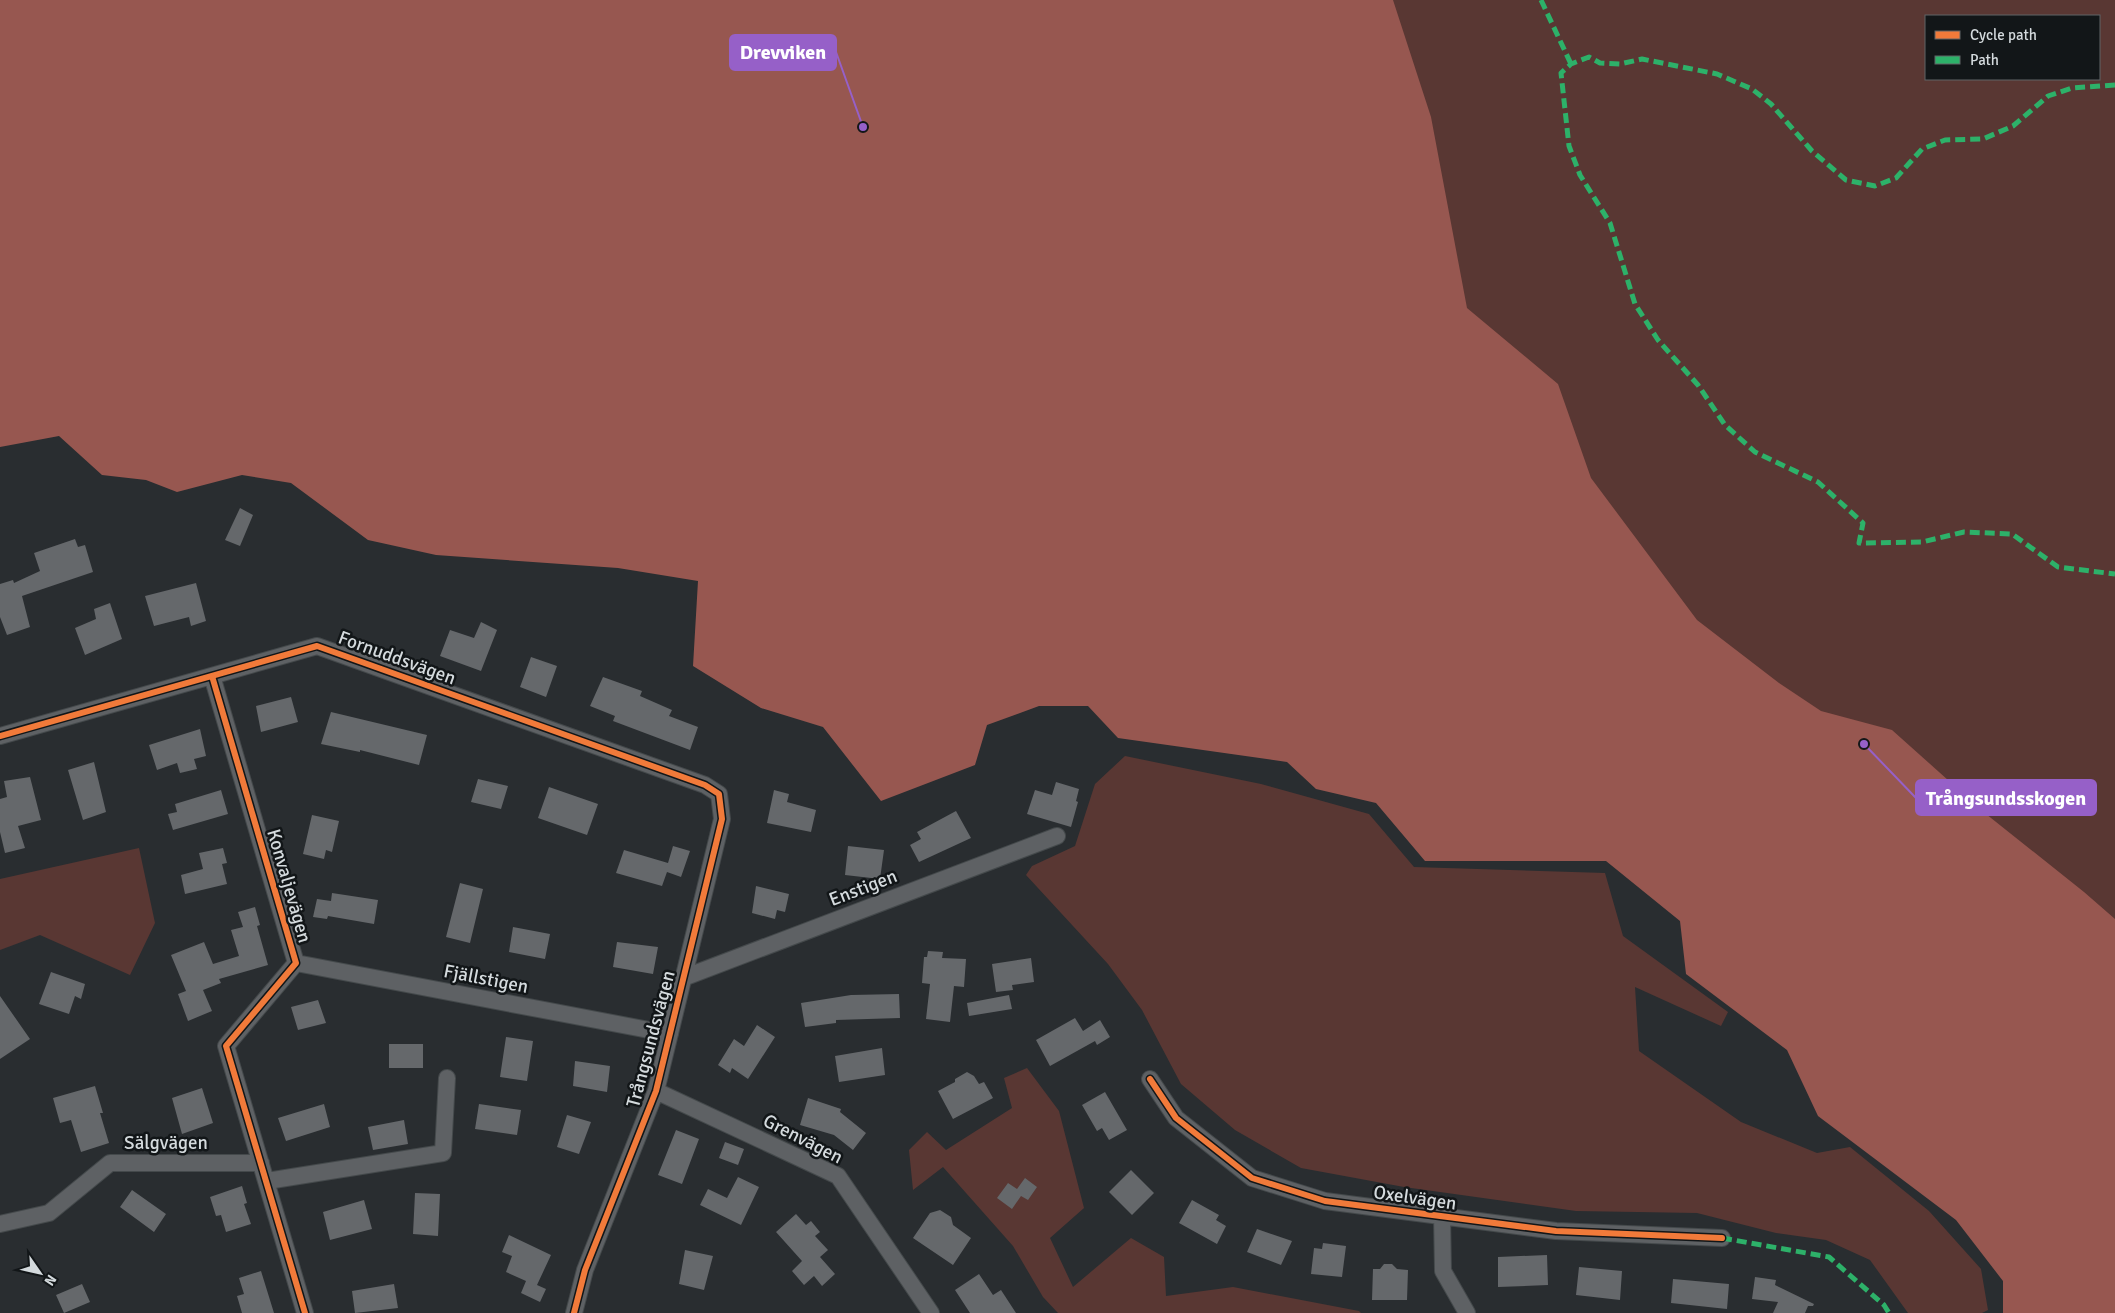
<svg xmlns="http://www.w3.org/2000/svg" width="2115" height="1313" viewBox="0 0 2115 1313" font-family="Signika,sans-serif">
  <rect width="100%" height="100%" fill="#292d30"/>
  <path fill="#593733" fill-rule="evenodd" d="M1191 0H2115V1113L2008 1047ZM1926 16H2099V79H1926Z
    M1125 756 1261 784 1369 814 1414 867 1605 873 1623 936 1728 1012 1721 1026 1635 987 1639 1051 1741 1122 1817 1153 1850 1147 1929 1211 1981 1269 1988 1310 1982 1313H1908L1870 1260 1826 1240 1776 1233 1697 1213 1576 1211 1404 1187 1301 1168 1235 1130 1181 1084 1142 1010 1108 964 1026 875 1032 866 1075 846 1095 784Z
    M139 848 155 923 130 975 40 935 0 950V879Z
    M1027 1068 1059 1111 1084 1208 1050 1238 1073 1287 1131 1238 1164 1257 1166 1296 1233 1287 1359 1311 1361 1313H1058L1043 1297 1013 1246 943 1167 913 1190 909 1150 927 1132 946 1150 1012 1108 1004 1078Z"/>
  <path fill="#975750" d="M0 0H1393L1431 117 1467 308 1558 384 1591 478 1697 620 1779 683 1821 711 1892 730 1986 814 2084 892 2115 919V1313H2003V1281L1956 1220 1818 1116 1787 1050 1686 974 1680 921 1606 861H1425L1376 803 1316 789 1287 762 1118 738 1088 706H1039L987 725 975 765 881 801 823 727 761 708 693 666 698 581 618 568 436 555 368 540 291 483 242 475 177 492 146 480 102 475 59 436 0 447Z"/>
  <path fill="#65686b" d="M240 508 253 515 240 546 225 540Z
    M75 539 78 547 85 545 93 572 22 596 30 627 7 635 0 617V584L13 580 14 583 40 571 34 553Z
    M196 583 206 621 191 626 189 617 154 626 145 596Z
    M110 603 122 639 85 655 75 628 96 619 94 609Z
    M481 622 497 630 481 671 440 656 450 630 474 638Z
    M531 657 557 666 546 697 520 687Z
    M603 677 642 691 640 696 672 710 669 716 698 727 690 750 613 721 615 716 590 706Z
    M291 697 298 722 261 732 256 706Z
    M331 712 427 735 419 765 360 750V752L321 744Z
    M200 729 206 756 194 759 197 769 180 773 177 763 157 770 149 745Z
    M94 762 106 812 83 820 68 770Z
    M30 777 41 820 18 826 25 848 5 853 0 832V799L7 797 4 781Z
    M478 779 508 786 501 809 471 802Z
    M1056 782 1079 789 1076 801 1078 802 1071 827 1027 814 1035 790 1052 795Z
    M549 787 598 804 587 835 538 818Z
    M221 790 228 814 173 830 168 814 177 812 175 804Z
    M774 790 789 794 787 802 816 810 811 832 767 823Z
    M956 811 971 838 919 862 910 845 921 839 917 832Z
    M312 815 339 821 332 852 326 850 324 859 303 854Z
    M673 846 690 851 681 877 667 872 662 886 616 873 624 850 668 863Z
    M848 846 884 850 880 879 845 875Z
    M223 848 227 863 222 864 227 884 185 894 181 875 203 869 199 853Z
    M460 883 483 889 470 943 446 937Z
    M756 886 789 894 785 912 777 910 775 919 752 913Z
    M332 893 378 900 374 924 328 916 327 919 313 917 317 899 331 901Z
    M255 907 260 925 257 926 268 965 219 979 221 983 203 990 212 1011 188 1021 178 994 186 991 171 955 204 942 213 964 239 956 231 930 243 927 238 912Z
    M513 927 550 934 545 959 509 952Z
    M617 942 658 947 653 974 613 967Z
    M928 951 943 952 942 958 966 959 964 987 954 986 950 1022 926 1019 930 984 922 983 924 957H927Z
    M1031 958 1034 982 1012 985 1013 990 996 992 992 964Z
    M51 972 85 984 81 999 75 996 69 1014 39 1004Z
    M899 994 900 1018 836 1020V1023L805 1027 801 1003 851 995Z
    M1009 995 1012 1009 969 1016 967 1003Z
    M0 996 30 1039 0 1059Z
    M318 1000 326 1023 298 1030 291 1007Z
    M1075 1018 1083 1031 1100 1020 1110 1037 1097 1045 1095 1041 1050 1066 1036 1040Z
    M757 1025 775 1037 748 1079 732 1068 730 1073 718 1065 734 1039 744 1046Z
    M506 1037 533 1041 527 1081 500 1077Z
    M389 1044H423V1068H389Z
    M882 1048 885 1075 839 1082 835 1056Z
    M575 1061 610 1066 607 1092 573 1086Z
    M967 1072 974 1076 979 1084 984 1082 993 1098 953 1119 938 1091 955 1082V1079Z
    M95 1086 103 1113H100L109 1143 81 1152 71 1120 60 1123 53 1098Z
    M202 1088 213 1123 182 1134 172 1098Z
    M1105 1092 1127 1130 1109 1140 1102 1128 1097 1131 1082 1105Z
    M808 1098 841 1109 840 1112 866 1133 853 1150 834 1135 800 1125Z
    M324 1104 330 1127 286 1141 278 1118Z
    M479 1104 521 1110 517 1135 475 1129Z
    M567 1115 591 1122 579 1154 557 1147Z
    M404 1120 408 1144 373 1150 368 1127Z
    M676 1130 699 1139 682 1184 658 1175Z
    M725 1142 744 1149 738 1165 719 1158Z
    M1131 1170 1154 1193 1132 1215 1109 1192Z
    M738 1177 759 1187 741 1225 700 1205 708 1189 727 1198Z
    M1025 1178 1037 1187 1028 1200 1021 1196 1012 1209 997 1198 1008 1183 1017 1189Z
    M242 1186 247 1203 244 1204 251 1224 226 1232 221 1215 216 1216 210 1197Z
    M132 1190 166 1214 154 1232 120 1207Z
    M415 1193 440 1194 438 1236 413 1234Z
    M364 1200 372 1229 330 1240 323 1212Z
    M1192 1200 1219 1215 1216 1220 1226 1226 1217 1244 1179 1223Z
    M940 1210 951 1217 953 1225 971 1238 953 1265 913 1238 930 1213Z
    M796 1214 806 1225 811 1221 820 1232 815 1236 828 1250 820 1257 835 1274 822 1286 814 1276 804 1285 792 1271 802 1261 776 1232Z
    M1257 1229 1292 1241 1281 1265 1247 1252Z
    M509 1235 551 1255 537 1285 546 1289 540 1302 521 1293 526 1281 506 1272 512 1256 502 1252Z
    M1323 1243 1346 1246 1342 1277 1311 1274 1314 1248 1322 1249Z
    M685 1250 713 1256 704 1290 679 1284Z
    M1547 1255 1548 1285 1498 1287V1257Z
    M1384 1264H1392L1397 1269 1408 1270 1407 1300H1372L1373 1269H1380Z
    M1579 1267 1622 1271 1620 1300 1576 1295Z
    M261 1271 274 1313H242L237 1296 244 1294 239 1278Z
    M979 1274 993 1295 1001 1290 1016 1313H970L955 1290Z
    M1755 1277 1776 1280 1775 1285 1814 1304 1813 1306H1808L1805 1313H1773L1778 1302 1752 1299Z
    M1673 1279 1729 1284 1727 1309 1671 1303Z
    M82 1284 90 1302 64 1313 56 1295Z
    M394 1284 398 1308 355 1313 352 1291Z"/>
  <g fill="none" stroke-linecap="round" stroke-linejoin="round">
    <defs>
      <path id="minor" d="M212 676 296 963 226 1046 305 1313
        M0 736 317 646 705 785 719 794 722 819 656 1091 585 1270 574 1313
        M296 963 670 1034
        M683 978 1057 836
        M1150 1079 1176 1118 1252 1178 1325 1201 1556 1231 1722 1238
        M656 1091 838 1176 931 1313
        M267 1181 443 1153 447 1078
        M1442 1216 1443 1271 1467 1313
        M0 1224 49 1213 110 1163H261"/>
    </defs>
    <use href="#minor" stroke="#44494b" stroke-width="18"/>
    <use href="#minor" stroke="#5e6164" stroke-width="16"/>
    <path stroke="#2db169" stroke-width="5" stroke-dasharray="10 5" stroke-linecap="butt" d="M1541 0 1571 64
      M2115 85 2072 88 2048 96 2013 126 1983 139 1945 140 1922 149 1896 178 1875 186 1846 180 1812 151 1771 104 1752 89 1717 74 1642 59 1620 64 1600 63 1589 57 1571 64 1561 73 1569 146 1580 175 1610 223 1635 304 1658 340 1698 385 1725 425 1755 452 1818 482 1863 523 1859 543 1922 542 1964 532 2012 534 2058 567 2115 574
      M1722 1238 1829 1257 1884 1305 1889 1313"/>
    <defs>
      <path id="cycleway" d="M212 676 296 963 226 1046 305 1313
        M0 736 317 646 705 785 719 794 722 819 656 1091 585 1270 574 1313
        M1150 1079 1176 1118 1252 1178 1325 1201 1556 1231 1722 1238"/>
    </defs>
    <use href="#cycleway" stroke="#121618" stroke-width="9"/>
    <use href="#cycleway" stroke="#f17a3a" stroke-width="6"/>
  </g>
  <g text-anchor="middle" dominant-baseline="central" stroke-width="5" stroke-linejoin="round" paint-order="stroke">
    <g font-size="19" fill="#d4dadd" stroke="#121618">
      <text transform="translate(397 658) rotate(20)">Fornuddsvägen</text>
      <text transform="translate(289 886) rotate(74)">Konvaljevägen</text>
      <text transform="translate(863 888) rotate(-21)">Enstigen</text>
      <text transform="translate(486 979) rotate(11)">Fjällstigen</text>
      <text transform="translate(651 1039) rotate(-75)">Trångsundsvägen</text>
      <text transform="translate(803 1139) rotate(27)">Grenvägen</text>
      <text x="166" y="1143">Sälgvägen</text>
      <text transform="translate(1415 1198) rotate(8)">Oxelvägen</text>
    </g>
  </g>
  <path fill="none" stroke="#9660c8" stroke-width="2" d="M863 127L836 52M1864 744L1916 798"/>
  <g fill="#9660c8" stroke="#121618" stroke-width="2">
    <circle cx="863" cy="127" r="5"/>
    <circle cx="1864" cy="744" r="5"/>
  </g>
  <g fill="#9660c8" stroke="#9660c8" stroke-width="2">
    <rect x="730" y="35" width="106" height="35" rx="5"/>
    <rect x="1916" y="780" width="180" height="35" rx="5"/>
  </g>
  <g font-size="20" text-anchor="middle" font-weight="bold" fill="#fff">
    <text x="783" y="59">Drevviken</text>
    <text x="2006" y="805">Trångsundsskogen</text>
  </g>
  <rect x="1925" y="15" width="175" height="65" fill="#121618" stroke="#606467"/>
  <rect x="1935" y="31" width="25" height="8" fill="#f17a3a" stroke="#606467"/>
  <text x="1970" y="40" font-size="15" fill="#d4dadd">Cycle path</text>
  <rect x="1935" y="56" width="25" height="8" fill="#2db169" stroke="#606467"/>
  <text x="1970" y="65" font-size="15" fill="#d4dadd">Path</text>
  <g transform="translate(40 1273) rotate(124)" stroke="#121618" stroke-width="4" paint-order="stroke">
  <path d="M0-4L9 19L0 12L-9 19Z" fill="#d4dadd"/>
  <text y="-8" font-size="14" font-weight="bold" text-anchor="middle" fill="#d4dadd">N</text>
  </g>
</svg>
